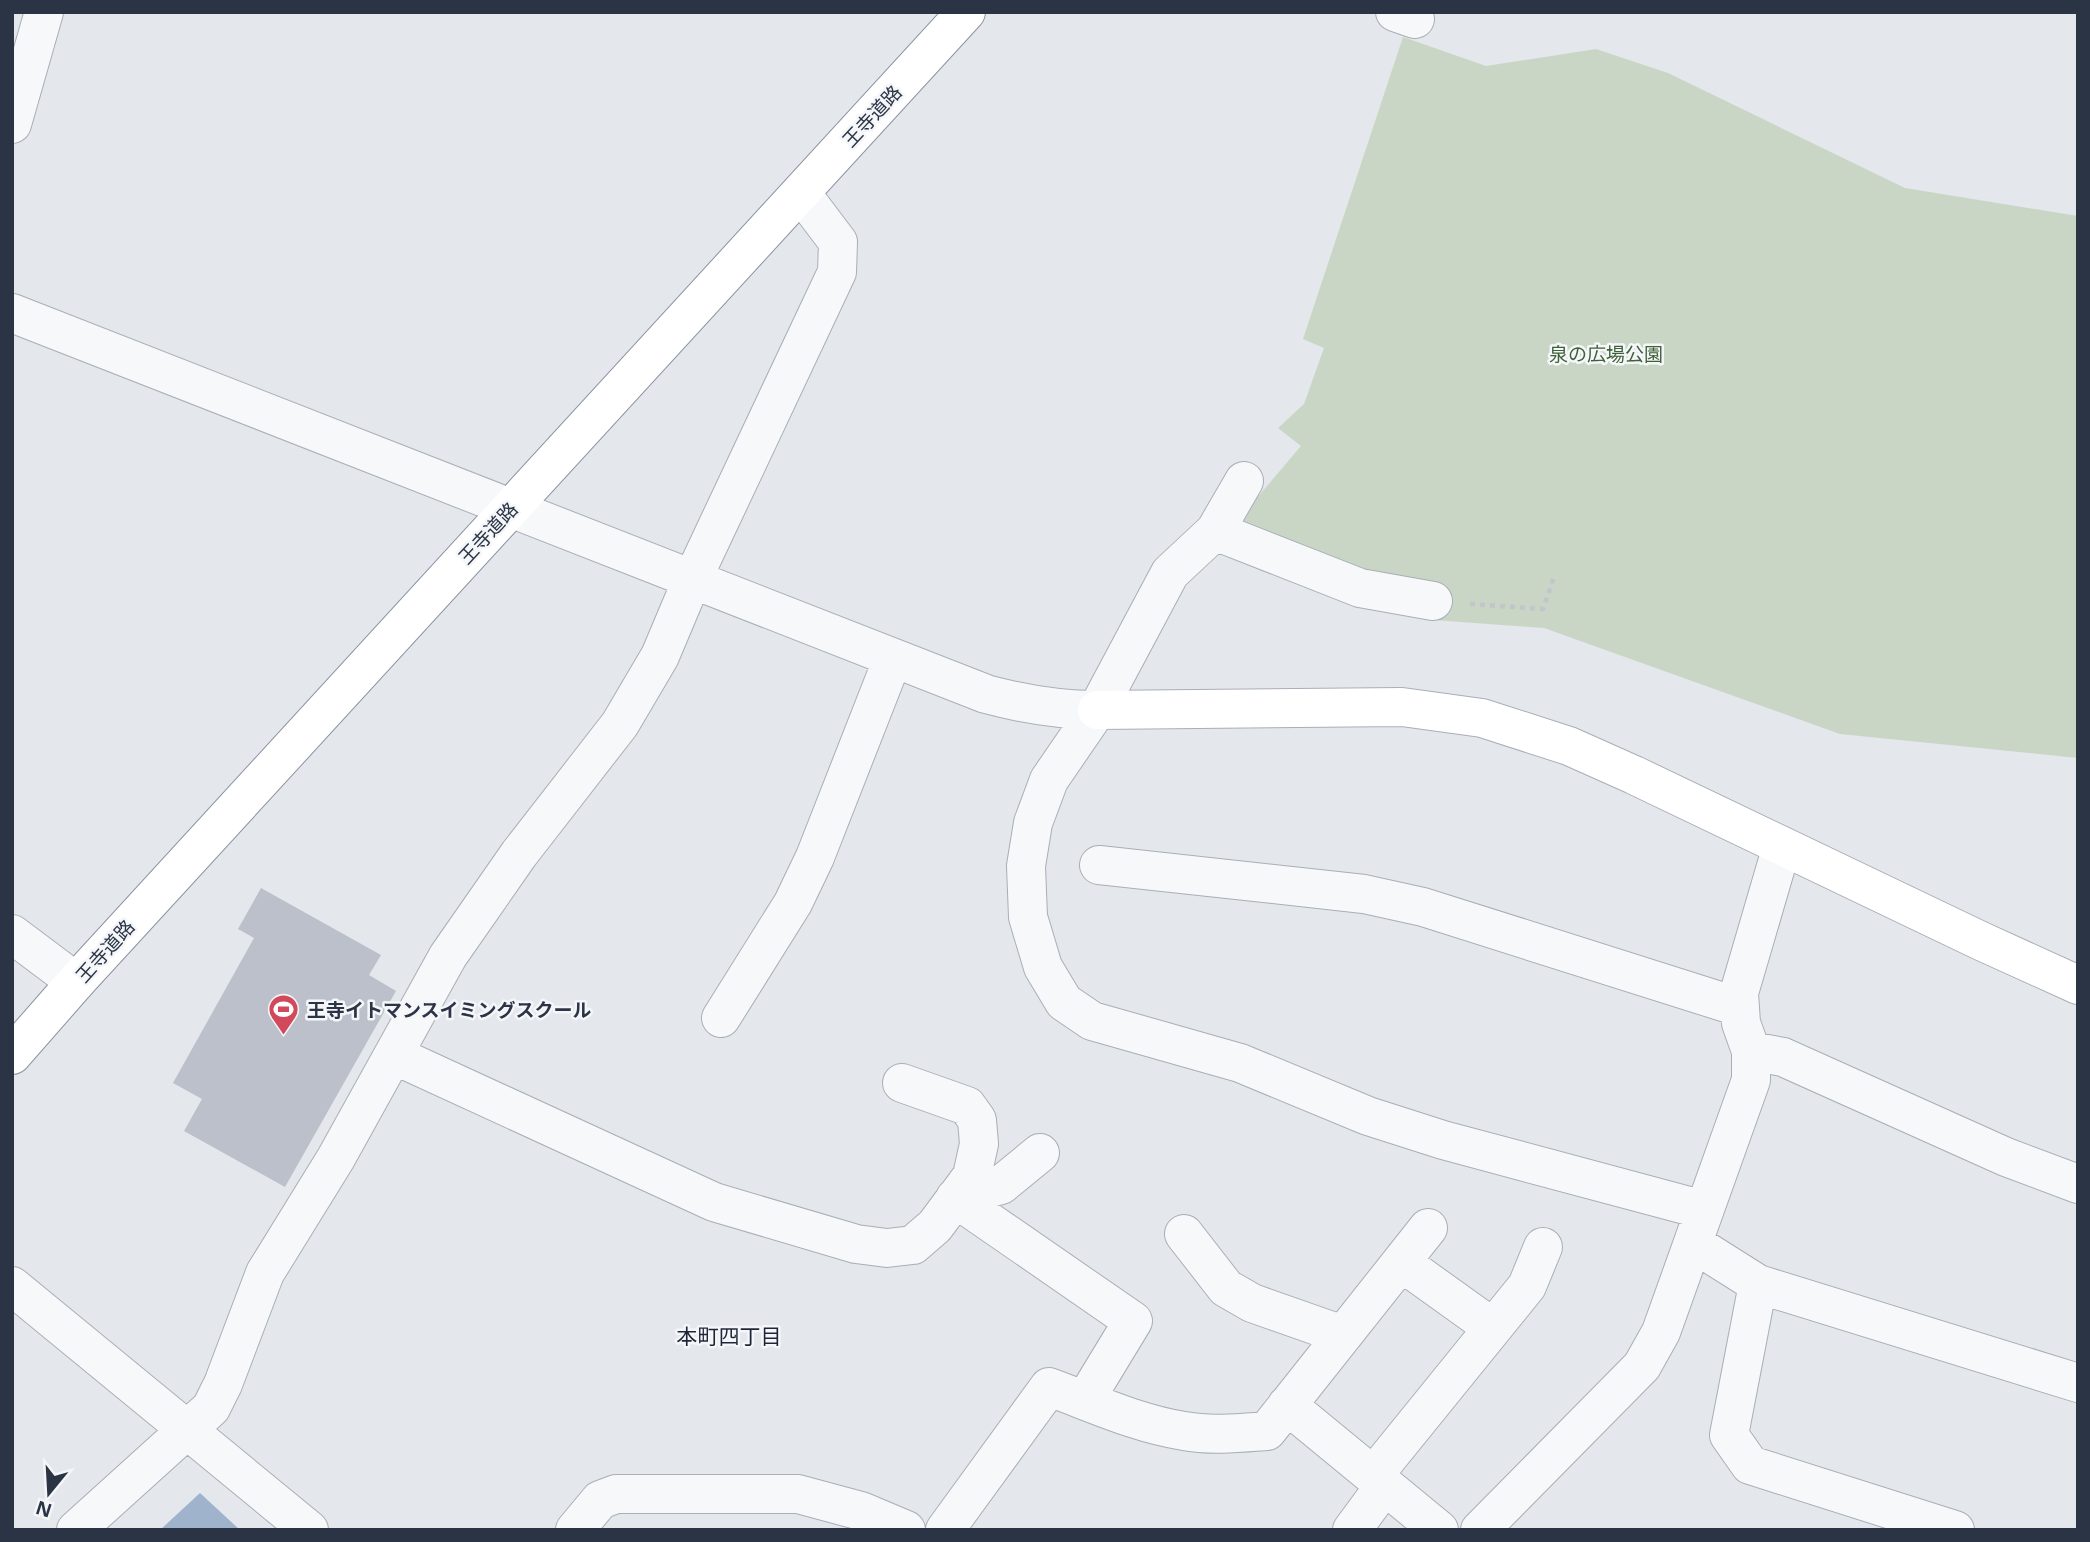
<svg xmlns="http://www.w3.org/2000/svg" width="2090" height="1542" viewBox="0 0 2090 1542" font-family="'Open Sans','Noto Sans JP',sans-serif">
  <rect width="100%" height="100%" fill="#e4e7ec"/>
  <path fill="#c9d6c5" d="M1403 37 1486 66 1596 49 1668 73 1905 188 2078 216V758L1840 734 1544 628 1433 620 1362 574 1234 525 1301 446 1278 428 1304 404 1324 348 1303 339Z"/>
  <path fill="#9fb4cc" d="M200 1493 240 1530H160Z"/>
  <path fill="#bbc0ca" d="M261 888 381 955 369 975 396 991 285 1187 184 1131 202 1099 173 1083 254 938 238 929Z"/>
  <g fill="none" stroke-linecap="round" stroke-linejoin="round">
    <defs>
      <path id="street" d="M1395 12 1415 19
        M12 124 44 12
        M12 313 986 694C1023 704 1058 710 1097 710
        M1244 481 1215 531 1170 573 1097 710 1049 780 1033 823 1026 866 1028 917 1043 967 1064 1002 1092 1021 1240 1063 1368 1116 1443 1140 1704 1210
        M1215 531 1360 588 1433 601
        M1099 865 1364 894 1423 907 1739 1007
        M12 934 76 982
        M721 1018 793 903 815 857 893 658
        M1751 1051 1783 1057 2006 1157 2078 1184
        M394 1055 714 1202 856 1244 887 1248 913 1245 935 1226 972 1176 979 1144 977 1120 967 1106 902 1083
        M955 1198 1133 1321 1085 1400
        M955 1198 1001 1185 1040 1153
        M1184 1234 1226 1288 1252 1303 1343 1335
        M1693 1243 1758 1284 2078 1383
        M1401 1262 1493 1328
        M1758 1284 1729 1435 1750 1465 1955 1530
        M12 1286 309 1530
        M1287 1405 1439 1530
        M1373 1476 1527 1286 1543 1247
        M76 1530 211 1408 223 1384 265 1273 336 1158 448 956 519 854 620 724 660 656 692 580 837 272 838 242 801 193
        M575 1530 600 1500 616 1494H798L861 1511 906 1530
        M945 1530 1049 1387C1093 1403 1138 1424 1184 1431 1211 1436 1240 1433 1267 1431L1428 1228
        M1352 1530 1385 1485
        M1480 1530 1642 1366 1661 1332 1751 1080V1051L1741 1023 1739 993 1782 846"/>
      <path id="secondary" d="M1097 710 1402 707 1482 718 1569 746 1634 775 1981 941 2078 985"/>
      <path id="highway" d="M12 1055 76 982 966 12"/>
    </defs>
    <use href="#street" stroke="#a9aeb7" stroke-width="40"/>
    <use href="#secondary" stroke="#a9aeb7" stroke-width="40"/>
    <use href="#highway" stroke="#8b94a3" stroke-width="40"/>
    <path stroke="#c2c5cb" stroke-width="4.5" stroke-dasharray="5 5" stroke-linecap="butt" d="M1470 604 1543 609 1554 577"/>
    <use href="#street" stroke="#f7f8fa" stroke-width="38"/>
    <use href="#secondary" stroke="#fff" stroke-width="38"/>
    <use href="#highway" stroke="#fff" stroke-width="38"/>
  </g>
  <defs>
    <symbol id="stadium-pin" viewBox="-11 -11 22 30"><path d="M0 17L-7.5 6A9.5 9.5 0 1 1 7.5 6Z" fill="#d1495b" stroke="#f4f6f9"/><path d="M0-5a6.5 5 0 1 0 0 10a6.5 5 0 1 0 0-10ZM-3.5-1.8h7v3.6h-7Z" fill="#fff"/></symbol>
  </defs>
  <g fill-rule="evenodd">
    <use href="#stadium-pin" x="266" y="992" width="35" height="47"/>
  </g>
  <g text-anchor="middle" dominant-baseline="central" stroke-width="5" stroke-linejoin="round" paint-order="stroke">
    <g font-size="19" fill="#2b3445" stroke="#f4f6f9">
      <text transform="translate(872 116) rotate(-47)">王寺道路</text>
      <text transform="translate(488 533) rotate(-47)">王寺道路</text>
      <text transform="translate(105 951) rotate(-48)">王寺道路</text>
    </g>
    <g font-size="19" fill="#3f6138" stroke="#f4f6f9">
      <text x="1606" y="354">泉の広場公園</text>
    </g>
    <g font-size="19" font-weight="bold" fill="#2b3445" stroke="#f4f6f9" text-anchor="start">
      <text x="307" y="1010">王寺イトマンスイミングスクール</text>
    </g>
    <g font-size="21" fill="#1d2536" stroke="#f4f6f9">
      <text x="729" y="1336">本町四丁目</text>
    </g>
  </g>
  <rect width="2090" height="1542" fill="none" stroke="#2b3445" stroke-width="28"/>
  <g transform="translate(49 1493) rotate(198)" stroke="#f4f6f9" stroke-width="5" paint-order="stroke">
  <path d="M0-5L12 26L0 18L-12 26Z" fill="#2b3445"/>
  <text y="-10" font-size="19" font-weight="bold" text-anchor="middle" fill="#2b3445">N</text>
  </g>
</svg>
